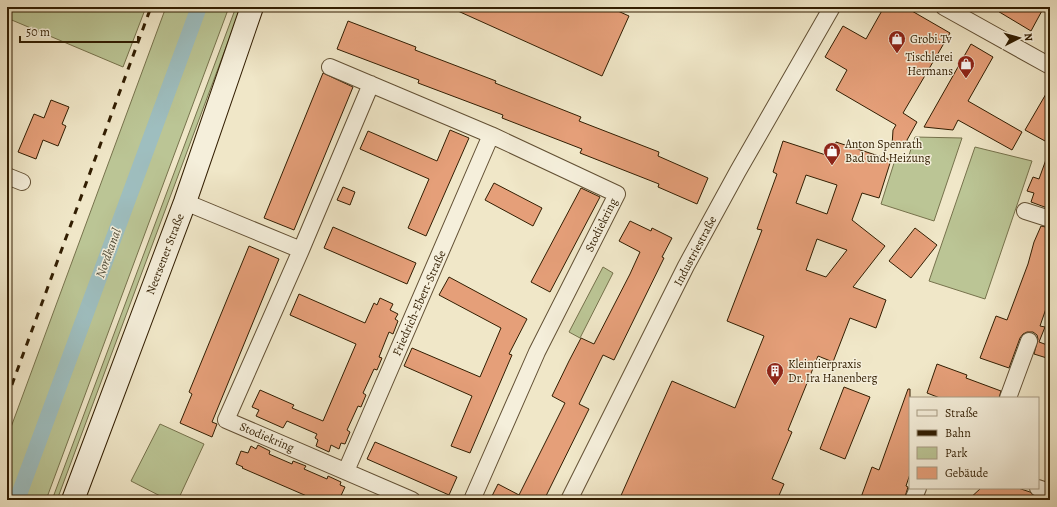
<svg xmlns="http://www.w3.org/2000/svg" width="1057" height="507" viewBox="0 0 1057 507" font-family="Alegreya,serif">
  <rect width="100%" height="100%" fill="#f0e7c8"/>
  <filter id="stains"><feTurbulence type="fractalNoise" baseFrequency=".005" numOctaves="4"/><feColorMatrix values="0 0 0 0 .2 0 0 0 0 .09 0 0 0 0 .02 0 0 0 .5 -.17"/></filter>
  <radialGradient id="worn" r=".72"><stop offset=".6" stop-color="#630" stop-opacity="0"/><stop offset="1" stop-color="#630" stop-opacity=".3"/></radialGradient>
  <path fill="#bbc595" stroke="#76724c" d="M7 7H146L123 67 7 18Z
    M166 7H229L46 500H7V438Z
    M236 7H241L57 500H52Z
    M915 137 962 138 934 221 881 204 895 160 908 158Z
    M975 147 1032 161 985 299 929 281Z
    M603 267 613 273 580 338 569 332Z
    M160 424 204 444 178 500H168L131 481Z"/>
  <g fill="none" stroke-linecap="round" stroke-linejoin="round">
    <path stroke="#9ebebf" stroke-width="16" d="M17 500 199 7"/>
  </g>
  <path fill="#e59f79" stroke="#321e02" fill-rule="evenodd" d="M449 7H609L629 16 602 76Z
    M884 7H905L950 33 903 113 917 122 907 140V146H892L893 130 896 125 836 90 847 70 825 57 843 26 866 39Z
    M991 7H1044L1031 31Z
    M348 21 416 47 415 50 496 81 495 83 581 117 579 121 659 152 658 156 708 178 697 204 658 187 659 184 580 153 582 149 502 118 503 115 418 83 419 80 337 49Z
    M971 44 993 57 968 101 1022 132 1012 150 958 120 953 130 924 127Z
    M323 73 353 87 294 230 264 218Z
    M1050 87V132L1045 141 1025 130Z
    M51 100 69 107 62 124 66 126 58 146 43 140 36 159 18 152 34 114 44 118Z
    M450 130 469 138 426 236 408 228 429 179 360 149 368 131 437 161Z
    M783 141 832 157 836 142 891 160 879 198 862 193 852 220 885 246 853 287 886 300 876 328 850 318 833 362 818 356 788 430 792 432 772 479 784 484 777 500H619L672 381 735 408 764 336 727 321 762 230 757 229 777 174 773 172ZM806 175 837 185 827 214 796 203ZM817 239 847 250 826 277 806 270Z
    M1048 154H1050V209L1031 202 1034 193 1027 191 1033 177 1039 179Z
    M494 183 542 208 533 226 485 200Z
    M343 187 355 192 350 205 337 200Z
    M581 188 600 197 550 292 531 282Z
    M630 221 651 231 652 228 672 238 662 257 664 258 614 360 603 355 579 404 589 409 544 500H490L498 484 519 495 565 403 552 396 569 361 581 338 594 344 630 274 640 252 619 241Z
    M1041 226 1050 228V271L1046 282 1050 283V297L1040 326 1045 327 1039 342 1050 346V359L1034 354 1038 339 1037 335 1033 332H1027L1023 334 1020 338 1009 368 980 358 996 316 1007 320 1028 264 1034 242Z
    M333 227 416 263 407 284 324 248Z
    M915 228 937 245 911 278 889 261Z
    M249 246 279 259 212 422 217 424 212 437 180 423 192 394 189 392Z
    M449 277 527 319 509 354 512 355 470 453 451 446 472 396 404 366 412 348 480 377 501 328 439 295Z
    M299 294 365 323 374 303 377 305 380 298 393 304 390 310 398 314 395 319 398 321 393 334 389 332 379 357 382 358 377 370 374 369 363 393 366 395 361 407 358 406 347 430 350 432 345 444 341 443 339 449 331 445 329 452 316 446 318 440 315 438 317 434 287 421 283 428 256 416 259 410 252 407 260 390 294 405 292 408 323 421 356 344 290 315Z
    M937 364 967 375 966 378 1001 391 999 398H940L927 393Z
    M844 387 870 397 845 459 820 449Z
    M908 389H910V474L906 486 908 487 904 500H860L872 467 879 470Z
    M375 442 457 477 449 495 367 459Z
    M258 445 270 451 269 454 292 464 293 461 306 466 304 469 327 479 328 476 341 482 340 485 345 487 339 500H316L242 468 243 467 236 464 241 451 248 453 251 446 256 449Z
    M981 488H1018L1030 492 1035 497 1044 500H968Z"/>
  <g fill="none" stroke-linecap="round" stroke-linejoin="round">
    <defs>
      <path id="street" d="M944 7 1050 66
        M330 67 491 135 617 194 537 352 472 500
        M371 84 301 250 226 420 412 500
        M7 176 22 182
        M185 202 301 250
        M1025 211 1050 219
        M1008 398 1029 341
        M346 471 491 135
        M1038 488 1050 492
        M569 500 686 266 738 171 832 7
        M913 500 918 488"/>
      <path id="secondary" d="M73 500 185 202 252 7"/>
    </defs>
    <use href="#street" stroke="#625034" stroke-width="18"/>
    <use href="#secondary" stroke="#321e02" stroke-width="24"/>
    <use href="#street" stroke="#f5efdb" stroke-width="16"/>
    <use href="#secondary" stroke="#f5efdb" stroke-width="22"/>
    <path stroke="#321e02" stroke-width="3" stroke-dasharray="7 7" stroke-linecap="butt" d="M7 398 151 7"/>
  </g>
  <defs>
    <symbol id="shop-pin" viewBox="-11 -11 22 30"><path d="M0 17L-7.5 6A9.5 9.5 0 1 1 7.5 6Z" fill="#8f2418" stroke="#f5efdb"/><path d="M-5-2.5h2.3a2.7 3.5 0 0 1 5.4 0H5L5.5 6h-11ZM-1.5-2.5h3a1.5 2.3 0 0 0-3 0Z" fill="#fff"/></symbol>
    <symbol id="building-pin" viewBox="-11 -11 22 30"><path d="M0 17L-7.5 6A9.5 9.5 0 1 1 7.5 6Z" fill="#8f2418" stroke="#f5efdb"/><path d="M-4-6H4V6H1V3H-1V6H-4ZM-2.5-4.3h1.7v1.8h-1.7ZM.8-4.3h1.7v1.8H.8ZM-2.5-1h1.7V.8h-1.7ZM.8-1h1.7V.8H.8Z" fill="#fff"/></symbol>
  </defs>
  <g fill-rule="evenodd">
    <use href="#shop-pin" x="887" y="29" width="20" height="27"/>
    <use href="#shop-pin" x="956" y="54" width="20" height="27"/>
    <use href="#shop-pin" x="822" y="141" width="20" height="27"/>
    <use href="#building-pin" x="765" y="361" width="20" height="27"/>
  </g>
  <g text-anchor="middle" dominant-baseline="central" stroke-width="3" stroke-linejoin="round" paint-order="stroke">
    <g font-size="12" fill="#321e02" stroke="#f5efdb" text-anchor="start">
      <text x="910" y="39">Grobi.Tv</text>
      <text x="953" y="57" text-anchor="end">Tischlerei<tspan x="953" dy="14">Hermans</tspan></text>
      <text x="845" y="144">Anton Spenrath<tspan x="845" dy="14">Bad und Heizung</tspan></text>
      <text x="788" y="364">Kleintierpraxis<tspan x="788" dy="14">Dr. Ira Hanenberg</tspan></text>
    </g>
    <g font-size="12" fill="#321e02" stroke="#f5efdb">
      <text transform="translate(601 225) rotate(-64)">Stodiekring</text>
      <text transform="translate(695 251) rotate(-62)">Industriestraße</text>
      <text transform="translate(165 254) rotate(-69)">Neersener Straße</text>
      <text transform="translate(419 303) rotate(-66)">Friedrich-Ebert-Straße</text>
      <text transform="translate(267 437) rotate(23)">Stodiekring</text>
    </g>
    <g font-size="13" font-style="italic" fill="#524e3b" stroke="#f5efdb">
      <text transform="translate(108 253) rotate(-70)">Nordkanal</text>
    </g>
  </g>
  <rect width="1057" height="507" fill="none" stroke="#f0e7c8" stroke-width="24"/>
  <rect x="8" y="8" width="1041" height="491" fill="none" stroke="#321e02" stroke-width="2"/>
  <rect x="12" y="12" width="1033" height="483" fill="none" stroke="#321e02"/>
  <rect x="909" y="397" width="130" height="92" fill="#f5efdb" stroke="#a79b84"/>
  <rect x="917" y="410" width="20" height="6" fill="#f5efdb" stroke="#a79b84"/>
  <text x="945" y="417" font-size="12" fill="#321e02">Straße</text>
  <rect x="917" y="430" width="20" height="6" fill="#321e02" stroke="#a79b84"/>
  <text x="945" y="437" font-size="12" fill="#321e02">Bahn</text>
  <rect x="917" y="447" width="20" height="12" fill="#bbc595" stroke="#a79b84"/>
  <text x="945" y="457" font-size="12" fill="#321e02">Park</text>
  <rect x="917" y="467" width="20" height="12" fill="#e59f79" stroke="#a79b84"/>
  <text x="945" y="477" font-size="12" fill="#321e02">Gebäude</text>
  <g transform="translate(1019 38) rotate(84)" stroke="#f5efdb" stroke-width="3" paint-order="stroke">
  <path d="M0-3L7 15L0 10L-7 15Z" fill="#321e02"/>
  <text y="-6" font-size="11" font-weight="bold" text-anchor="middle" fill="#321e02">N</text>
  </g>
  <path d="M20 36v6h118v-6" fill="none" stroke="#321e02" stroke-width="2"/>
  <text x="26" y="36" font-size="12" fill="#321e02" stroke="#f5efdb" stroke-width="3" paint-order="stroke">50 m</text>
  <rect width="100%" height="100%" filter="url(#stains)"/>
  <rect width="100%" height="100%" fill="url(#worn)"/>
</svg>
